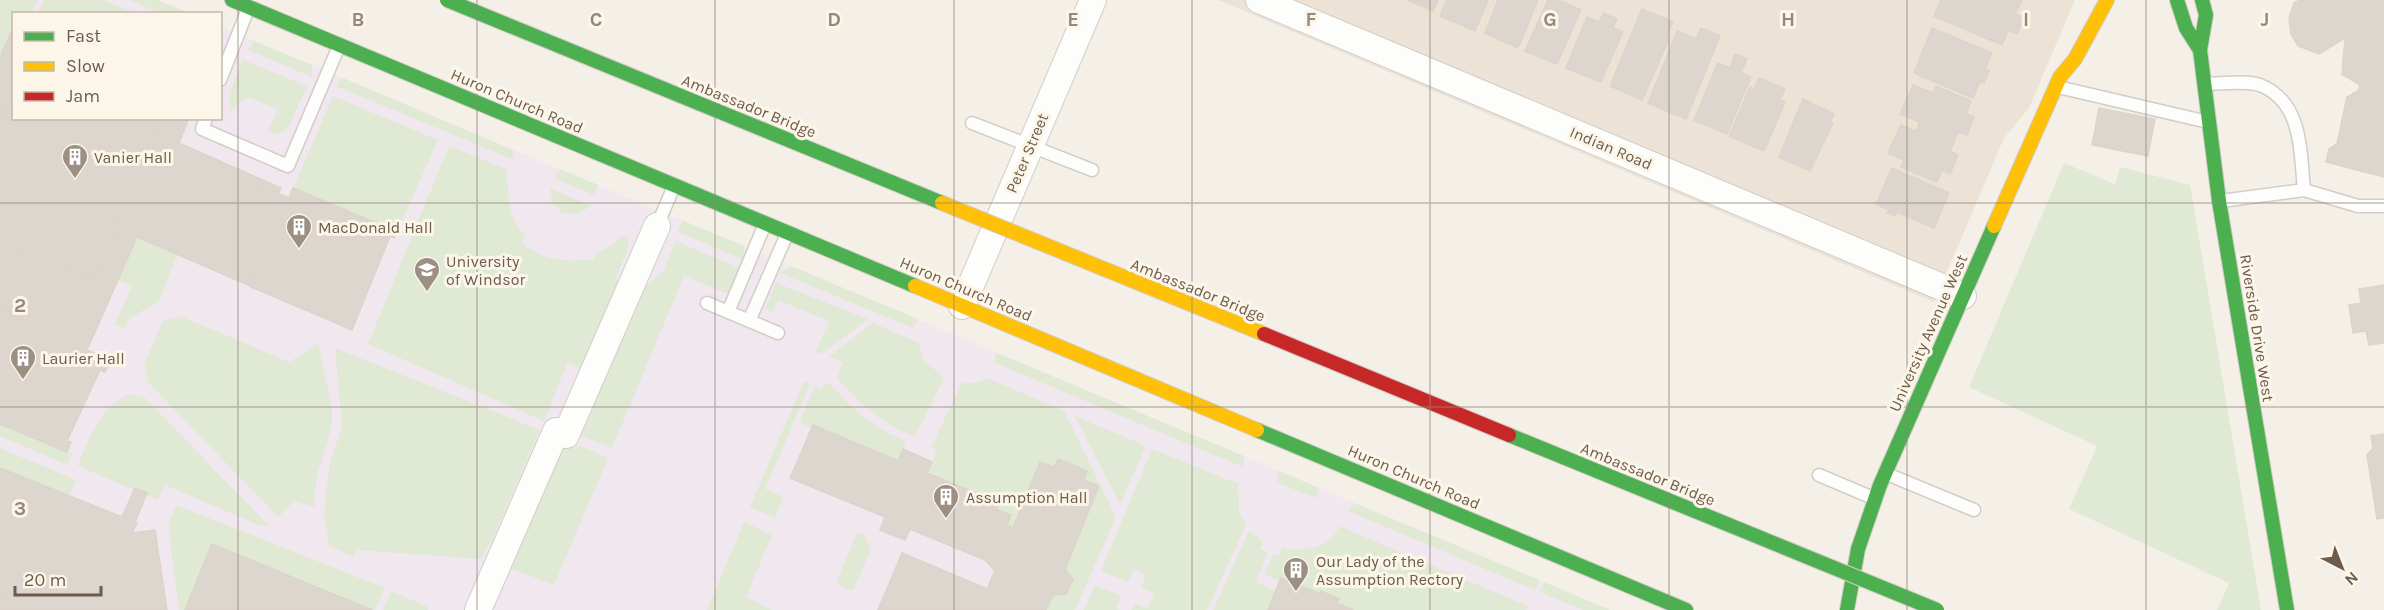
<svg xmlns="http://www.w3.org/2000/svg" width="2384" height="610" viewBox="0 0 2384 610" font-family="Karla,sans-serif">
  <rect width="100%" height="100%" fill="#f4f0e8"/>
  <path fill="#ece3d6" d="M1218 0H2075L2029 108 2004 138 1934 302Z"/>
  <path fill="#f1e7ef" d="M0 0H157L189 13 14 14V118H220L221 27 1610 610H0Z"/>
  <path fill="#e0e9d4" d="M0 0H37L32 13 14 14 13 25 0 57Z
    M44 0H103L135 13H38Z
    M129 0H157L189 13H161Z
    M254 41 312 65V77L248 50Z
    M243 60 307 86 288 128 278 134 267 132 278 109 248 97 230 111V92Z
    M343 78 513 150 514 160 336 86Z
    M333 96 438 140 397 232 293 188Z
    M449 146 506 169C510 198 505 212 526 237L521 242C543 261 566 263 594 259L595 254 612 245 622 235 629 237 627 253 615 279 621 282 584 369 567 363 544 421 368 344Z
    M2064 163 2115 184 2120 167 2190 185 2261 610H2217L2229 583 2069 509 2097 446 1969 387Z
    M560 169 598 185 594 195 554 178Z
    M550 188 591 206 578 214 562 213 552 202Z
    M682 220 744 246V260L678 232Z
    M137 237 177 255 159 301 130 318 123 328 115 324 132 286 118 280Z
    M675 241 740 268 729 294 684 276 612 448 581 436 641 291 664 270Z
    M791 266 918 319 913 328 780 273Z
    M776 283 868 319 822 354 816 351 829 321 778 300 773 312 765 309Z
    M180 316 289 362 318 344 332 407V426L316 479 314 507 294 501 278 517 148 382 144 364 163 321Z
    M873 323 919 343 923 359 944 378 915 437C883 424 859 404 837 378L843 363 829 356Z
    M335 348 540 430 492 540 480 559 357 550 353 557 329 546 324 513 327 486 330 463 342 427Z
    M997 353 1244 456 1243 467 993 362Z
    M987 378 1064 411 1116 517 1075 610H1046L1053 595 1072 579 1065 569 1099 486 1084 480 1087 471 1058 459 1054 467 1040 462 1013 528 1007 525 1010 515 996 509 998 503 927 473 937 450 931 447 962 383H976Z
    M804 381 810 384 765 489 783 497 775 518 750 507Z
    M829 382C851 409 874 428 906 441L898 461 813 425 812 428 799 422 815 386 820 389Z
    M129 394 145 398 269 526H261L165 485 158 500 78 466C89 437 100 409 129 394Z
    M1075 416 1146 446 1120 504Z
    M0 424 72 454 67 465 0 436Z
    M564 439 608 458 554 585 507 567Z
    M0 448 76 480 70 496 0 468Z
    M1152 449 1238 484 1239 512 1246 525 1207 610H1132L1135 603 1147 609 1154 593 1141 587 1146 575 1134 569 1128 582 1101 571Z
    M1279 471 1319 488 1316 498 1276 482Z
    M1354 503 1540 580 1535 590 1348 511Z
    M176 505 385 588 375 610H372L212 544 185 610H179L168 525Z
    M744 522 772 535 746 597 772 610H707Z
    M1339 526 1528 606 1526 610H1353L1337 603 1338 598 1322 592 1320 594 1281 578 1279 581 1264 574 1274 554 1279 556 1282 548C1302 552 1331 549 1339 526Z
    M1249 531 1263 542 1260 549 1268 552 1256 582 1276 591 1268 610H1213Z
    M857 533 865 535 871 549 853 591 838 585 837 580Z
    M1544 582 1610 610H1583L1540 592Z
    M1095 585 1121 596 1116 608 1119 610H1084Z
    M391 591 428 607V610H383Z"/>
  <path fill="#ddd6ce" stroke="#dcd4cb" stroke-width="1.5" d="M1408 0H1438L1433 11Z
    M1447 0H1488L1475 31 1440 16Z
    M1498 0H1538L1518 48 1485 33Z
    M1548 0H1558L1581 10 1557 64 1525 51Z
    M1941 0H2022L2015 14 2024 18 2017 34 2008 30 2002 45 1934 16Z
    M2300 0H2384V177L2326 162 2329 149 2337 144 2347 97 2358 91 2360 85 2342 74 2345 38 2319 54 2298 46 2291 34 2289 18 2294 3Z
    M1642 9 1673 22 1667 36 1670 37 1642 100 1610 86Z
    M1603 13 1617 19 1613 28 1623 32 1601 82 1566 68 1587 17 1599 22Z
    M14 25V118H189L179 143 281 188 278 194 289 198 293 188 397 232 394 238 390 236 352 330 137 237 87 350 111 360 105 372 100 370 67 441 71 442 67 452 0 424V58Z
    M1701 28 1720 36 1686 119 1648 103 1677 31 1696 39Z
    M1932 28 1992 53 1985 70 1989 71 1984 83 1980 81 1973 98 1914 73Z
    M1735 54 1747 59 1741 73 1751 77 1727 134 1694 120 1718 63 1730 68Z
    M1759 78 1785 89 1780 100 1785 102 1764 151 1729 136 1750 87 1754 89Z
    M1913 85 1933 93 1936 86 1971 101 1966 114 1974 117 1967 135 1958 132 1950 151 1958 155 1950 174 1942 170 1937 182 1901 167 1904 160 1888 153 1901 125 1916 131 1920 122 1900 114Z
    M14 93V118H159L165 121 160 134 153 131 150 140 165 146 133 220 120 214 116 222 122 225 116 238 110 236 103 254 108 256 102 270 96 268 93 277 84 273 81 278 69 273 71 268 54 261 52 266 39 261 41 255 23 248 21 253 9 248 12 243 0 238V124Z
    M1803 99 1834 114 1830 122 1833 123 1810 171 1779 157Z
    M2099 108 2155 119 2148 156 2092 145Z
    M1892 168 1949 193 1934 228 1897 212 1895 216 1887 213 1889 210 1876 204Z
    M258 185 289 198 293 188 348 211 343 221 374 235 341 313 310 300 305 310 251 287 255 278 225 265Z
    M2384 285V343L2369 345 2366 331 2353 333 2349 305 2361 303 2359 289Z
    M0 309 34 323 29 335 60 348 27 425 0 414Z
    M813 425 898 461 903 449 932 462 927 473 999 503 996 509 1011 515 1007 525 1013 528 1040 462 1054 467 1058 459 1087 471 1084 480 1099 486 1065 569 1073 579 1066 594 1053 595 1046 610H1005L982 600 995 571 985 560 910 529 905 540 880 530 885 517 790 478Z
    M2384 434V518L2377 519 2367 455 2373 448 2371 436Z
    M0 468 137 523 132 533 155 530 167 610H34L0 596Z
    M135 488 147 493 135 522 122 517Z
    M212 544 372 610H185Z
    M902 553 987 589 982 600 1005 610H878Z
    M1281 578 1320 594 1321 591 1339 599 1337 603 1353 610H1268Z
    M0 596 34 610H0Z"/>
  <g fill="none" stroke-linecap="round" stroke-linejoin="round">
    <defs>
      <path id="lane" d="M220 80 248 9
        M2204 84C2220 84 2245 80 2260 85 2303 102 2300 152 2304 190L2221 201
        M2058 87 2208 122
        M206 118 202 129 288 166 339 46
        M972 123 1092 170
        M2304 190 2358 206H2384
        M657 226 674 186
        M707 303 778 333
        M728 312 765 224
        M749 321 787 234
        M1887 474 1974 510
        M1819 475 1873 498"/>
      <path id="street" d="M1259 0 1963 296
        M962 306 1093 0
        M478 610 556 431 566 435 657 226"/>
      <path id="fast" d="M232 0 915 286
        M2177 0 2186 28 2200 50
        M2202 0 2206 15 2200 50 2219 201 2287 610
        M1257 430 1686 610
        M1847 610 1858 549 1880 485 1994 226"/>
      <path id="slow" d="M1994 226 2060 77 2075 59 2107 0
        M915 286 1257 430"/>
    </defs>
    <use href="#lane" stroke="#d3cdc7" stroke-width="15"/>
    <use href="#street" stroke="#d3cdc7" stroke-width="28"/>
    <use href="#fast" stroke="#d1ccc4" stroke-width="16"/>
    <use href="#slow" stroke="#d1ccc4" stroke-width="16"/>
    <use href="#lane" stroke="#fdfdfc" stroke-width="12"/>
    <use href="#street" stroke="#fdfdfc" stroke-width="26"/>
    <use href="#fast" stroke="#4caf50" stroke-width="14"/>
    <use href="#slow" stroke="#ffc107" stroke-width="14"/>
    <defs>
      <path id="fast-bridge" d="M447 0 942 203
        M1509 435 1937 610"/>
      <path id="slow-bridge" d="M942 203 1264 334"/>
      <path id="jam-bridge" d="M1264 334 1509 435"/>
    </defs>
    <use href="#fast-bridge" stroke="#d3ccc6" stroke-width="16" stroke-linecap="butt"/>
    <use href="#slow-bridge" stroke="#d3ccc6" stroke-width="16" stroke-linecap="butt"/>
    <use href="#jam-bridge" stroke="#d3ccc6" stroke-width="16" stroke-linecap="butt"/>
    <use href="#fast-bridge" stroke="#4caf50" stroke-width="14"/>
    <use href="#slow-bridge" stroke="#ffc107" stroke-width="14"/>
    <use href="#jam-bridge" stroke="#c62828" stroke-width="14"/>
  </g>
  <path fill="none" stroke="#95877b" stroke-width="1.5" stroke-opacity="0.55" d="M238 0V610M477 0V610M715 0V610M954 0V610M1192 0V610M1430 0V610M1669 0V610M1907 0V610M2146 0V610M0 203H2384M0 407H2384"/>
  <defs>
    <symbol id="building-pin" viewBox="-11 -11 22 30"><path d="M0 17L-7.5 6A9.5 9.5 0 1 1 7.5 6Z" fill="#9c8f83" stroke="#fcf6e9"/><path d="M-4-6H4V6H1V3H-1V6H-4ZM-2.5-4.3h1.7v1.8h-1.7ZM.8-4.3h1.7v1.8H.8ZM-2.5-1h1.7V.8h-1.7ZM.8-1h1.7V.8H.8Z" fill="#fff"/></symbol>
    <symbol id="university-pin" viewBox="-11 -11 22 30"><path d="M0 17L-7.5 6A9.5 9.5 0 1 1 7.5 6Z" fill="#9c8f83" stroke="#fcf6e9"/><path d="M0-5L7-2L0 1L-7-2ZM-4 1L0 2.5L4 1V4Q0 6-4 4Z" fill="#fff"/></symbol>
  </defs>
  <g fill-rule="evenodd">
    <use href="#building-pin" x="60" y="142" width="30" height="40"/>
    <use href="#building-pin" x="284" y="212" width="30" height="40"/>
    <use href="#university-pin" x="412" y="255" width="30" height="40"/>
    <use href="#building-pin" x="8" y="343" width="30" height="40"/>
    <use href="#building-pin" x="931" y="482" width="30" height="40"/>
    <use href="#building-pin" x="1281" y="555" width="30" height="40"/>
  </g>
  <g text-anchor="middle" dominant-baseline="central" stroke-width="6" stroke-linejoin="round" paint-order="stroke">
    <g font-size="16" fill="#6d5b4d" stroke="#fcf6e9">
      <text transform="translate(517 101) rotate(23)">Huron Church Road</text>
      <text transform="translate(749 106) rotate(22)">Ambassador Bridge</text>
      <text transform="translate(1611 148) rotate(23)">Indian Road</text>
      <text transform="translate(1027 153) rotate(-67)">Peter Street</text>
      <text transform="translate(966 289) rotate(23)">Huron Church Road</text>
      <text transform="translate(1198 290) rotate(22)">Ambassador Bridge</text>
      <text transform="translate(2257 328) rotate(81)">Riverside Drive West</text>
      <text transform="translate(1928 333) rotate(-66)">University Avenue West</text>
      <text transform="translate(1648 474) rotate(22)">Ambassador Bridge</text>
      <text transform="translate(1414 477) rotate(23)">Huron Church Road</text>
    </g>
    <g font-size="16" fill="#6d5b4d" stroke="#fcf6e9" text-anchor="start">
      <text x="94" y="157">Vanier Hall</text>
      <text x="318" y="227">MacDonald Hall</text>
      <text x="446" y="261">University<tspan x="446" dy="18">of Windsor</tspan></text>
      <text x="42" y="358">Laurier Hall</text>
      <text x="966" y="497">Assumption Hall</text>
      <text x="1316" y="561">Our Lady of the<tspan x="1316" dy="18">Assumption Rectory</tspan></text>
    </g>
  </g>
  <g font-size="20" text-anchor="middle" font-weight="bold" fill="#95877b" stroke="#fcf6e9" stroke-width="6" stroke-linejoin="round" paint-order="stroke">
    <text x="358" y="26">B</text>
    <text x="596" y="26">C</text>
    <text x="834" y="26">D</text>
    <text x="1073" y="26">E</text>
    <text x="1311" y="26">F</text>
    <text x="1550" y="26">G</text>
    <text x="1788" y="26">H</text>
    <text x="2026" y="26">I</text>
    <text x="2265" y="26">J</text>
    <text x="20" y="312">2</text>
    <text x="20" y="515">3</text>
  </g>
  <rect x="12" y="12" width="210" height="108" fill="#fcf6e9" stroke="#c3b8ab" stroke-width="1.5"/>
  <rect x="24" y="32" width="30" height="9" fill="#4caf50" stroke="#c3b8ab" stroke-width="1.5"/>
  <text x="66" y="42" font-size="18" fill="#6d5b4d">Fast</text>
  <rect x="24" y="62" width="30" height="9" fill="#ffc107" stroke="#c3b8ab" stroke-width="1.5"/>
  <text x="66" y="72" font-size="18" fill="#6d5b4d">Slow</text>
  <rect x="24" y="92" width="30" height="9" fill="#c62828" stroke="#c3b8ab" stroke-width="1.5"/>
  <text x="66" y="102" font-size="18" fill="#6d5b4d">Jam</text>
  <g transform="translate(2342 568) rotate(138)" stroke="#fcf6e9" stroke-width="4.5" paint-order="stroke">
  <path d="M0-4.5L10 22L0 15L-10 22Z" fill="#6d5b4d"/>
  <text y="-9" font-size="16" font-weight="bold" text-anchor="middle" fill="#6d5b4d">N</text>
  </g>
  <path d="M15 586v9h86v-9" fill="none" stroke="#6d5b4d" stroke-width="3"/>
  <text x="24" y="586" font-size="18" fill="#6d5b4d" stroke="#fcf6e9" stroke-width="4.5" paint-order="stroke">20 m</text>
</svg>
